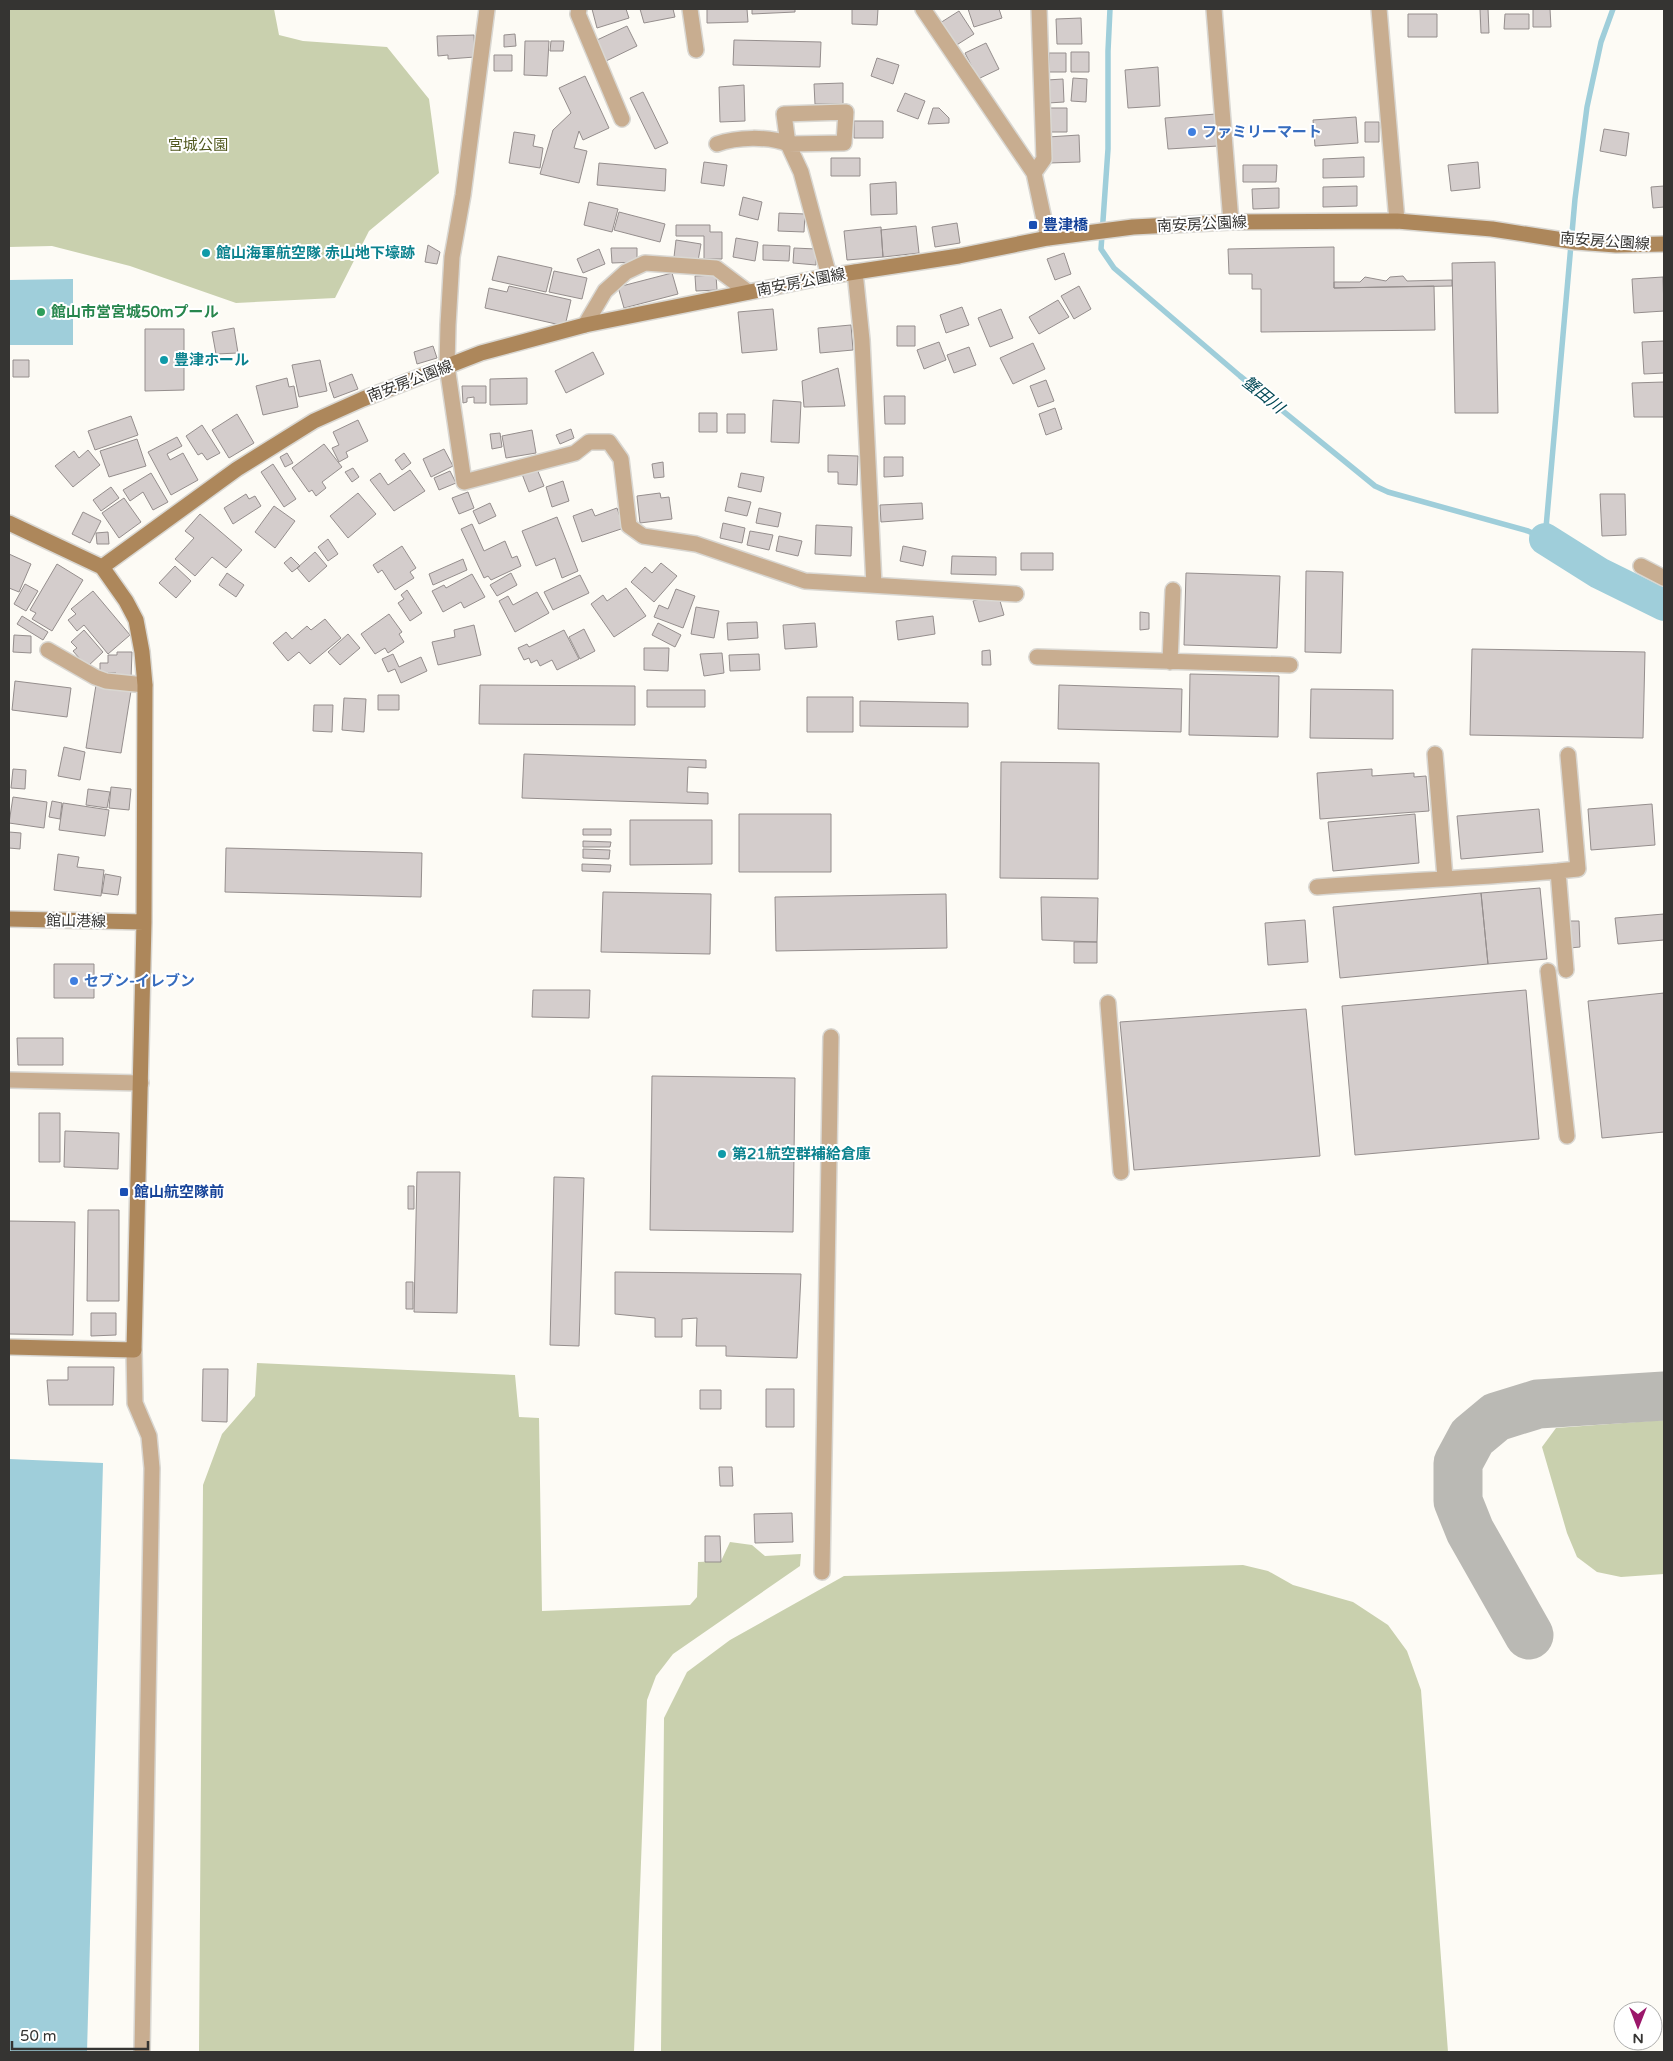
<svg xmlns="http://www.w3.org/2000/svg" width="1673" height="2061" viewBox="0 0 1673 2061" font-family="'Varela Round','Noto Sans JP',sans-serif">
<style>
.green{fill:#c9d0ae}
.water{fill:#9fceda}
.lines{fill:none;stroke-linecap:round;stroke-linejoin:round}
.stream{stroke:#9fceda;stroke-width:5.5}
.river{stroke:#9fceda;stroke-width:32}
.taxiway{stroke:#bab9b4;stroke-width:49}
.building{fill:#d4cdcc;stroke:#958e8d}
.street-casing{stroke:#d9d7d2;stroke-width:18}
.secondary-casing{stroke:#d9d7d2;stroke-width:18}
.street{stroke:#c8ad90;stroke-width:15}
.secondary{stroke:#ad875b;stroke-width:15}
.shop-dot{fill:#3f7fe0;stroke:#fff;stroke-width:2}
.transit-dot{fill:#1a4fb4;stroke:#fff;stroke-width:2}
.culture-dot{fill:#0f9aa8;stroke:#fff;stroke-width:2}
.leisure-dot{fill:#2e9e5b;stroke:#fff;stroke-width:2}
.labels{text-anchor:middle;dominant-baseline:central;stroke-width:4;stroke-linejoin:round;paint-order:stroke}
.shop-label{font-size:15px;font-weight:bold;fill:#366cbe;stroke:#fff;text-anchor:start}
.park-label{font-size:15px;fill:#51591f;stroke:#fff}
.street-label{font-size:15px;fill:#353432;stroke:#fff}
.transit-label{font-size:15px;font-weight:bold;fill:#164399;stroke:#fff;text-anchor:start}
.culture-label{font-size:15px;font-weight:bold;fill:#0d838f;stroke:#fff;text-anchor:start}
.leisure-label{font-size:15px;font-weight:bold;fill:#27864d;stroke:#fff;text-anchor:start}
.water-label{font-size:16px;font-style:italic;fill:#004754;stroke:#fff}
</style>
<rect width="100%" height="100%" fill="#fdfbf5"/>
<path class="green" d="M9,9h265l5,26 24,6 84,6 42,52 10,74 -70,58 -34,67 -99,5 -106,-37 -78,-20 -43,1z
M257,1363l258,12 4,42 20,1 3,193 148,-6 7,-8 1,-35 23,-1 9,-19 22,3 13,11 36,-2 -1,12 -127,88 -17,22 -9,24 -13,352h-435l4,-567 19,-51 33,-38z
M1664,1420v154l-43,3 -24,-5 -20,-15 -10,-24 -25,-86 14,-19z
M1243,1565l25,6 25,14 60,17 35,23 19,26 14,39 27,362h-787l3,-334 23,-46 43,-32 114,-64z"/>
<path class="water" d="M73,279v66h-64v-65z
M9,1459l94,4 -16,589h-78z"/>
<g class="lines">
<path class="stream" d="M1110,9l-2,42v98l-7,100 13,19 126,108 135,110 13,6 140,39 17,8 30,-340 12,-92 14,-65 12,-33"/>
<path class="river" d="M1545,539l54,34 65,32"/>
<path class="taxiway" d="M1529,1635l-59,-104 -12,-30v-38l14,-26 24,-20 42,-13 126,-8"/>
</g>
<path class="building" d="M592,9h34l3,9 -32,10z
M640,9h33l2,8 -31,6z
M707,9h40l1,13 -41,1z
M752,9h43v3l-43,2z
M852,9h26l-1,16 -25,-1z
M968,9h31l3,9 -28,9z
M1480,9h8l1,24h-8z
M1533,9h17l1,18h-18z
M959,11l15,23 -19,12 -15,-23z
M1408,14h29v23h-29z
M1505,14h24v15h-25z
M1081,18l1,26h-25l-1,-25z
M627,26l10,20 -31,15 -9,-21z
M515,34l1,12 -12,1v-12z
M474,35l1,22 -27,2v-4l-10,1 -1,-20z
M734,40l87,2 -1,25 -87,-2z
M525,41h24l-2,35 -23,-1z
M551,41h13l-1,10h-13z
M986,43l13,26 -21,10 -13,-26z
M1071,52h18v20h-18z
M1049,53h17v19h-17z
M494,55h18v16h-18z
M877,58l22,7 -6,19 -22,-8z
M1158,67l2,39 -32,2 -3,-38z
M585,76l24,52 -26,12 -4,-9 -5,17 13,3 -8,32 -39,-9 13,-44 18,-17 -12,-25z
M1073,78l14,1 -1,23 -15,-1z
M1063,79l1,23 -16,1 -1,-23z
M843,83v21h-28l-1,-20z
M744,85l1,36 -25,1 -1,-35z
M643,92l25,51 -13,6 -25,-51z
M905,93l20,8 -7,18 -21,-8z
M933,108h6l10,10v5l-21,1z
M1049,108h18v24h-18z
M1216,114l2,32 -50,3 -3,-31z
M1356,117l2,26 -43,3 -2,-26z
M854,121h29v17h-29z
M1365,122h14v20h-14z
M1604,129l25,4 -3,23 -26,-5z
M514,132l21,3 -2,11 10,2 -3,20 -31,-5z
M1079,135l1,27 -31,1 -1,-26z
M1364,157v20l-41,1v-19z
M831,158h29v18h-29z
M704,162l23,3 -3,21 -23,-3z
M1478,162l2,26 -29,3 -3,-26z
M599,163l67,6 -1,22 -68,-6z
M1243,165h34l-1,17h-33z
M896,182l1,32 -26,1 -1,-31z
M1357,186v20l-34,1v-20z
M1664,186v21l-11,1 -2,-21z
M1279,188v20l-26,1 -1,-20z
M743,197l19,5 -4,18 -19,-5z
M589,202l29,7 -6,23 -28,-7z
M619,212l46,12 -5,18 -46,-12z
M779,213l26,1 -1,18 -26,-1z
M957,223l3,20 -25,4 -3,-20z
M676,225h34v7h12v27h-18v-23h-28z
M916,226l3,27 -36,4 -2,-27z
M881,227l2,30 -36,3 -3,-29z
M736,238l22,4 -3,19 -22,-4z
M676,240l25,4 -3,17 -24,-4z
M428,245l12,7 -3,12 -12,-2z
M763,245l27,1 -1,15 -26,-1z
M1334,247v41l100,-2 1,44 -174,2v-43h-9v-15h-23l-1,-25z
M611,248h26v14l-25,1z
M794,248l22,1v16l-23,-2z
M599,249l6,15 -22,9 -6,-14z
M1064,253l7,21 -16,6 -8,-21z
M498,256l54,12 -6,24 -54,-12z
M1495,262l3,151h-43l-3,-150z
M554,271l33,7 -5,21 -33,-7z
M672,273l6,21 -54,14 -6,-21z
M716,275l1,15 -21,1 -1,-15z
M1403,276l4,5 45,-1v6l-118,2v-6h26l5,-5 21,4 4,-4z
M1663,277l1,34 -30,2 -2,-34z
M509,286l62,14 -6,26 -80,-18 4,-20 18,4z
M1079,286l12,23 -17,10 -13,-23z
M1058,300l11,17 -30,17 -10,-17z
M962,307l7,18 -23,8 -6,-18z
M773,309l4,41 -35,3 -4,-41z
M1001,309l12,29 -23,9 -12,-29z
M851,325l2,25 -33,3 -2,-25z
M897,326h18v20h-18z
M234,328l4,25 -22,1 -4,-22z
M145,329h39v61l-39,1z
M1664,341v32l-20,1 -2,-32z
M939,342l7,18 -22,9 -7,-19z
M1033,343l12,26 -32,15 -13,-26z
M433,346l4,12 -20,6 -3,-12z
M969,347l7,18 -22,8 -7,-18z
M593,352l11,22 -38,19 -11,-22z
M13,360h16v17h-16z
M320,360l7,31 -28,6 -7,-32z
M838,368l7,38 -41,1 -2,-26z
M352,374l6,15 -24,9 -5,-15z
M287,378l2,9 5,-1 4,21 -35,8 -7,-29z
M527,378v26l-37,1v-26z
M1046,380l8,21 -16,6 -8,-21z
M1664,382v35h-30l-2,-34z
M462,386h24v17h-12v-6l-7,1v4l-4,1z
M884,396h21v28h-20z
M773,400l28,2 -2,41 -28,-1z
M1055,408l7,21 -16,6 -7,-21z
M699,413h18v19h-18z
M237,414l17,29 -25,15 -17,-28z
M727,414h18v19h-18z
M131,416l7,19 -43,15 -7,-19z
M358,420l10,21 -22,11 2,5 -9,5 -7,-14 7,-3 -6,-13z
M202,425l18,28 -13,7 -5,-7 -4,2 -12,-19z
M571,429l3,9 -14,6 -4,-9z
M532,430l4,23 -30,5 -4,-22z
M500,433l2,14 -10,2 -2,-15z
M177,437l5,9 -15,8 3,6 13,-7 15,27 -27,15 -23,-43z
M137,439l9,27 -37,11 -9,-26z
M324,444l18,23 -20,15 4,6 -10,8 -4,-6 -3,2 -17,-24z
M444,449l9,17 -22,11 -8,-18z
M88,450l12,15 -27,22 -18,-21 19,-15 5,7z
M287,453l6,10 -8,4 -5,-10z
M404,453l7,10 -9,7 -7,-10z
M828,455l30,1 -1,29 -19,-1v-12h-10z
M884,457h19v19l-19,1z
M663,462l1,15 -10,1 -2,-14z
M273,464l23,35 -12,8 -23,-35z
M353,468l6,9 -7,5 -7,-10z
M537,469l7,17 -15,6 -7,-18z
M410,470l15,21 -31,20 -24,-31 10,-7 8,12z
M450,471l6,12 -17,7 -5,-12z
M151,473l17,29 -15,8 -10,-18 -13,9 -7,-11z
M741,473l23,4 -3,15 -23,-5z
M563,481l6,20 -17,6 -6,-20z
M111,487l8,11 -18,13 -8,-11z
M468,492l6,16 -15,6 -7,-16z
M358,493l18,21 -28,24 -18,-22z
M660,493l1,5 8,-1 3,22 -32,4 -3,-27z
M246,494l3,5 6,-3 6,10 -28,18 -9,-16z
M1600,494h25l1,41 -24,1z
M728,497l23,5 -4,14 -22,-5z
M124,498l17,24 -22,16 -17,-25z
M490,503l6,13 -17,8 -6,-13z
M922,503l1,16 -42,3 -1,-17z
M274,506l21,15 -20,27 -20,-16z
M617,508l7,20 -42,14 -9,-26 19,-7 3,7z
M759,508l22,5 -3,14 -22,-4z
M83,512l18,9 -11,22 -18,-9z
M200,514l42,36 -16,18 -14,-11 -17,19 -20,-17 19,-21 -9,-7z
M557,517l21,54 -16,7 -7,-20 -19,8 -14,-35z
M723,523l22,5 -3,15 -22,-5z
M472,524l12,27 21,-10 7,17 5,-2 4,10 -30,14 -3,-4 -4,2 -23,-49z
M816,525l36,2 -1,29 -36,-2z
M750,531l23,4 -4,15 -22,-5z
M108,532l1,12h-12l-1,-11z
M779,536l23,5 -4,15 -22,-5z
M328,539l10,15 -10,7 -10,-14z
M402,546l14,22 -6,4 4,6 -19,12 -13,-20 -4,3 -5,-8z
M903,546l23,5 -3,15 -23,-5z
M315,552l12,14 -18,16 -12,-14z
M1021,553h32v17h-32z
M9,554l22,10 -12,28 -10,-4z
M952,556l44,1v18l-45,-1z
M291,557l9,9 -8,6 -8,-9z
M463,559l4,11 -34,15 -4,-11z
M661,563l16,13 -23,26 -23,-20 14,-15 7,6z
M57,564l26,16 -31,51 -20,-12 4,-6 -6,-3z
M175,566l16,15 -15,17 -17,-15z
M1306,571l37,1 -2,81 -36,-1z
M227,573l17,12 -8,12 -17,-12z
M511,573l6,12 -20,11 -7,-11z
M1186,573l94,3 -3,72 -93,-3z
M472,574l13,23 -21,11 -3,-6 -18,10 -11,-21 12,-6 2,3z
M580,575l9,18 -36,17 -9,-18z
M25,584l13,7 -12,20 -12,-7z
M626,588l20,28 -32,21 -23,-33 12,-9 4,6z
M676,589l19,7 -12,32 -29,-11 5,-12 9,4z
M407,590l15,23 -12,8 -12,-18 6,-4 -3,-4z
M93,591l37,44 -22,19 -24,-29 -7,6 -9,-11 8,-6 -5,-5z
M537,592l12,21 -34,19 -16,-31 9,-5 5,9z
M998,594l6,21 -25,7 -6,-21z
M696,607l23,4 -5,27 -23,-4z
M1140,612l9,1v16l-9,1z
M389,614l13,18 -3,2 5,8 -16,11 -3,-5 -10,6 -14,-20z
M22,616l26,16 -5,8 -26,-16z
M933,616l2,18 -37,6 -2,-19z
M325,619l16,19 -31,26 -11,-12 -11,9 -15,-18 13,-11 6,7 15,-13 4,4z
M757,622l1,16 -30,2 -1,-17z
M658,623l23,12 -6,12 -23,-12z
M815,623l2,24 -32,2 -2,-24z
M474,625l7,30 -43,10 -6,-23 23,-5 -1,-7z
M584,629l11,22 -15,8 -11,-22z
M84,630l19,22 -16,15 -14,-16 4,-3 -6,-6z
M564,630l15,29 -22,11 -5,-10 -12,6 -3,-6 -6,3 -2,-5 -5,2 -6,-12 9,-4 2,3z
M348,634l12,14 -20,17 -12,-13z
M14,635l17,1v17l-18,-1z
M644,648h25l-1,23 -24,-1z
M1472,649l173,3 -2,86 -173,-3z
M990,650l1,15h-9v-14z
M117,652h15l-1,27h-15v-6l-16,-1v-9h8v-8h9z
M722,653l2,20 -20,3 -4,-22z
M393,654l6,13 22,-10 6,14 -26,12 -6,-14 -7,3 -6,-13z
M759,654l1,16 -30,1 -1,-16z
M1190,674l89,2 -1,61 -89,-2z
M15,681l56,7 -4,29 -55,-7z
M96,685l35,6 -10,62 -35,-5z
M480,685l155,1v39l-156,-1z
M1059,685l123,4 -1,43 -123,-3z
M1311,689l82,1v49l-83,-1z
M647,690h58v17h-58z
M378,695h21v15h-21z
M807,697h46v35h-46z
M344,698l22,1 -2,33 -22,-2z
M860,701l108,2v24l-108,-1z
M314,705h19l-1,27 -19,-1z
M64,747l21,5 -5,28 -22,-4z
M524,754l182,6v8l-18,-1 -1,25 21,1v11l-186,-6z
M1001,762l98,1 -1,116 -98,-1z
M13,769l13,1 -1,19 -14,-1z
M1372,769v7l42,-3v4l12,-1 3,35 -109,8 -3,-46z
M111,787l20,2 -2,21 -20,-2z
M88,789l22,3 -3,16 -21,-3z
M13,797l34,5 -3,26 -35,-5z
M52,801l10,2 -2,16 -11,-2z
M63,803l46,7 -4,26 -46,-6z
M1652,804l3,41 -64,5 -3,-41z
M1539,809l4,43 -82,7 -4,-43z
M739,814h92v58h-92z
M1415,814l4,49 -86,8 -5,-49z
M630,820h82v44l-82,1z
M583,829h28v6h-28z
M9,832l12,1 -1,16 -11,-1z
M583,841l28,1 -1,5h-27z
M226,848l196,5 -1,44 -196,-5z
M583,849l27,1 -1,9 -26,-1z
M58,854l21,3 -2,10 27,3 -3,26 -47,-6z
M582,864l29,1 -1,7 -28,-1z
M105,874l16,3 -3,18 -16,-2z
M1540,888l7,71 -59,5 -7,-71z
M603,892l108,2 -1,60 -109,-2z
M1481,893l7,71 -148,14 -7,-71z
M946,894l1,54 -171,3 -1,-54z
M1041,897l57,1 -1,44 -55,-2z
M1664,914v26l-46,4 -3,-26z
M1305,920l3,42 -40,3 -3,-42z
M1569,921h10l1,26 -10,1z
M1074,942h23v21h-23z
M54,964h40v34h-40z
M533,990h57l-1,28 -57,-1z
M1526,990l13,149 -184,16 -13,-149z
M1664,993v139l-62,6 -14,-137z
M1306,1009l14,147 -186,14 -14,-148z
M17,1038h46v27h-45z
M652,1076l143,2 -2,154 -143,-2z
M39,1113h21v49h-21z
M65,1131l54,2 -1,36 -54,-2z
M417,1172h43l-3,141 -43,-1z
M554,1177l30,1 -5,168 -29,-1z
M408,1186h6v23h-6z
M88,1210h31v91h-32z
M9,1221l66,1 -2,113 -64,-1z
M615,1272l186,2 -4,84 -71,-2v-10h-30l1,-28 -15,1v18h-27v-19l-40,-4z
M406,1282h7v27h-7z
M91,1313h25v22l-25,1z
M68,1367h46l-1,38h-64l-2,-25h21z
M203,1369h25l-1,53 -25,-1z
M766,1389h28v38h-28z
M700,1390h21v19h-21z
M719,1467h13l1,19h-13z
M792,1513l1,29 -38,1 -1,-29z
M705,1536h15l1,26h-16z"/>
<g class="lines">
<defs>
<path id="street" d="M487,9l-24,186 -11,62 -4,68 -1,41 17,116 111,-29 14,-11h20l12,17 8,67 14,10 53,8 109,37 211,13
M579,9l-1,5 44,105
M690,9l6,41
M923,9l111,164 14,65
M1214,9l17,213
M1379,9l18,212
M717,144c19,-7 52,-8 71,0l56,-1 2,-31 -62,2 4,30 13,28 28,104
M1034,173l10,-14 -5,-150
M855,272l7,68 12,245
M585,325l20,-34 21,-19 19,-9 71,5 32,24
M1641,566l23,12
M48,650l47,27 11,4 39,4
M1037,657l253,8
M1170,662l3,-72
M1435,754l10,124
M1558,871l20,-2 -10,-114
M1317,887c80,-6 160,-9 241,-16l8,99
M1548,971l19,165
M1108,1003l13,169
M9,1080l132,3
M134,1350l1,53 14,33 3,32 -10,584
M822,1572l9,-535"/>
<path id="secondary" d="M9,523l93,44 24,34 10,19 6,32 3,33 -1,237 -10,428 -125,-3
M102,567l135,-98 77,-48 49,-22 118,-46 104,-28 244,-49 130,-20 89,-18 85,-11 98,-5 166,-1 95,8 84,13 40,3 48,-1
M9,919l135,3"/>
</defs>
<use href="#street" class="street-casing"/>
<use href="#secondary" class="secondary-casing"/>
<use href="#street" class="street"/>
<use href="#secondary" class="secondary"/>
</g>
<g class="shop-dot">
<circle cx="1192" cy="132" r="5"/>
<circle cx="74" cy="981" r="5"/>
</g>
<g class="transit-dot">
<rect x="1028" y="220" width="10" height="10" rx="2.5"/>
<rect x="119" y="1187" width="10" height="10" rx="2.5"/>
</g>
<g class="culture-dot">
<circle cx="206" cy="253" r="5"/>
<circle cx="164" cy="360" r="5"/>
<circle cx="722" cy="1154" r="5"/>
</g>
<circle class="leisure-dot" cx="41" cy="312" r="5"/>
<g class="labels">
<g class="shop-label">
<text x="1202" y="132">ファミリーマート</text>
<text x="84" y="981">セブン-イレブン</text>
</g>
<g class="park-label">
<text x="198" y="145">宮城公園</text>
</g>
<g class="street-label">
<text transform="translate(1202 224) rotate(-3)">南安房公園線</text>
<text transform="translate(1605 241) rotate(4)">南安房公園線</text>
<text transform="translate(801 282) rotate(-11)">南安房公園線</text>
<text transform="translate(410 381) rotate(-21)">南安房公園線</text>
<text transform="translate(76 921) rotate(1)">館山港線</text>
</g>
<g class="transit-label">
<text x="1043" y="225">豊津橋</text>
<text x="134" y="1192">館山航空隊前</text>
</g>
<g class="culture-label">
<text x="216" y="253">館山海軍航空隊 赤山地下壕跡</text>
<text x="174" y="360">豊津ホール</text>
<text x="732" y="1154">第21航空群補給倉庫</text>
</g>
<g class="leisure-label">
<text x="51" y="312">館山市営宮城50mプール</text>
</g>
<g class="water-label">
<text transform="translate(1263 395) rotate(39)">蟹田川</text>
</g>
</g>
<rect width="1673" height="2061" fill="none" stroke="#353432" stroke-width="20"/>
<g transform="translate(1638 2026) rotate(180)"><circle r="24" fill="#ffffff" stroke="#aeaead"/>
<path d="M0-4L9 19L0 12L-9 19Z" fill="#9b176a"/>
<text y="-8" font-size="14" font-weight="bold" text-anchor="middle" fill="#353432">N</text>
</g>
<path d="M12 2041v8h136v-8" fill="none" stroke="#353432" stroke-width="2.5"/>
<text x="20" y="2041" font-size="15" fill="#353432" stroke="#ffffff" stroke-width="4" paint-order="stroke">50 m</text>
</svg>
